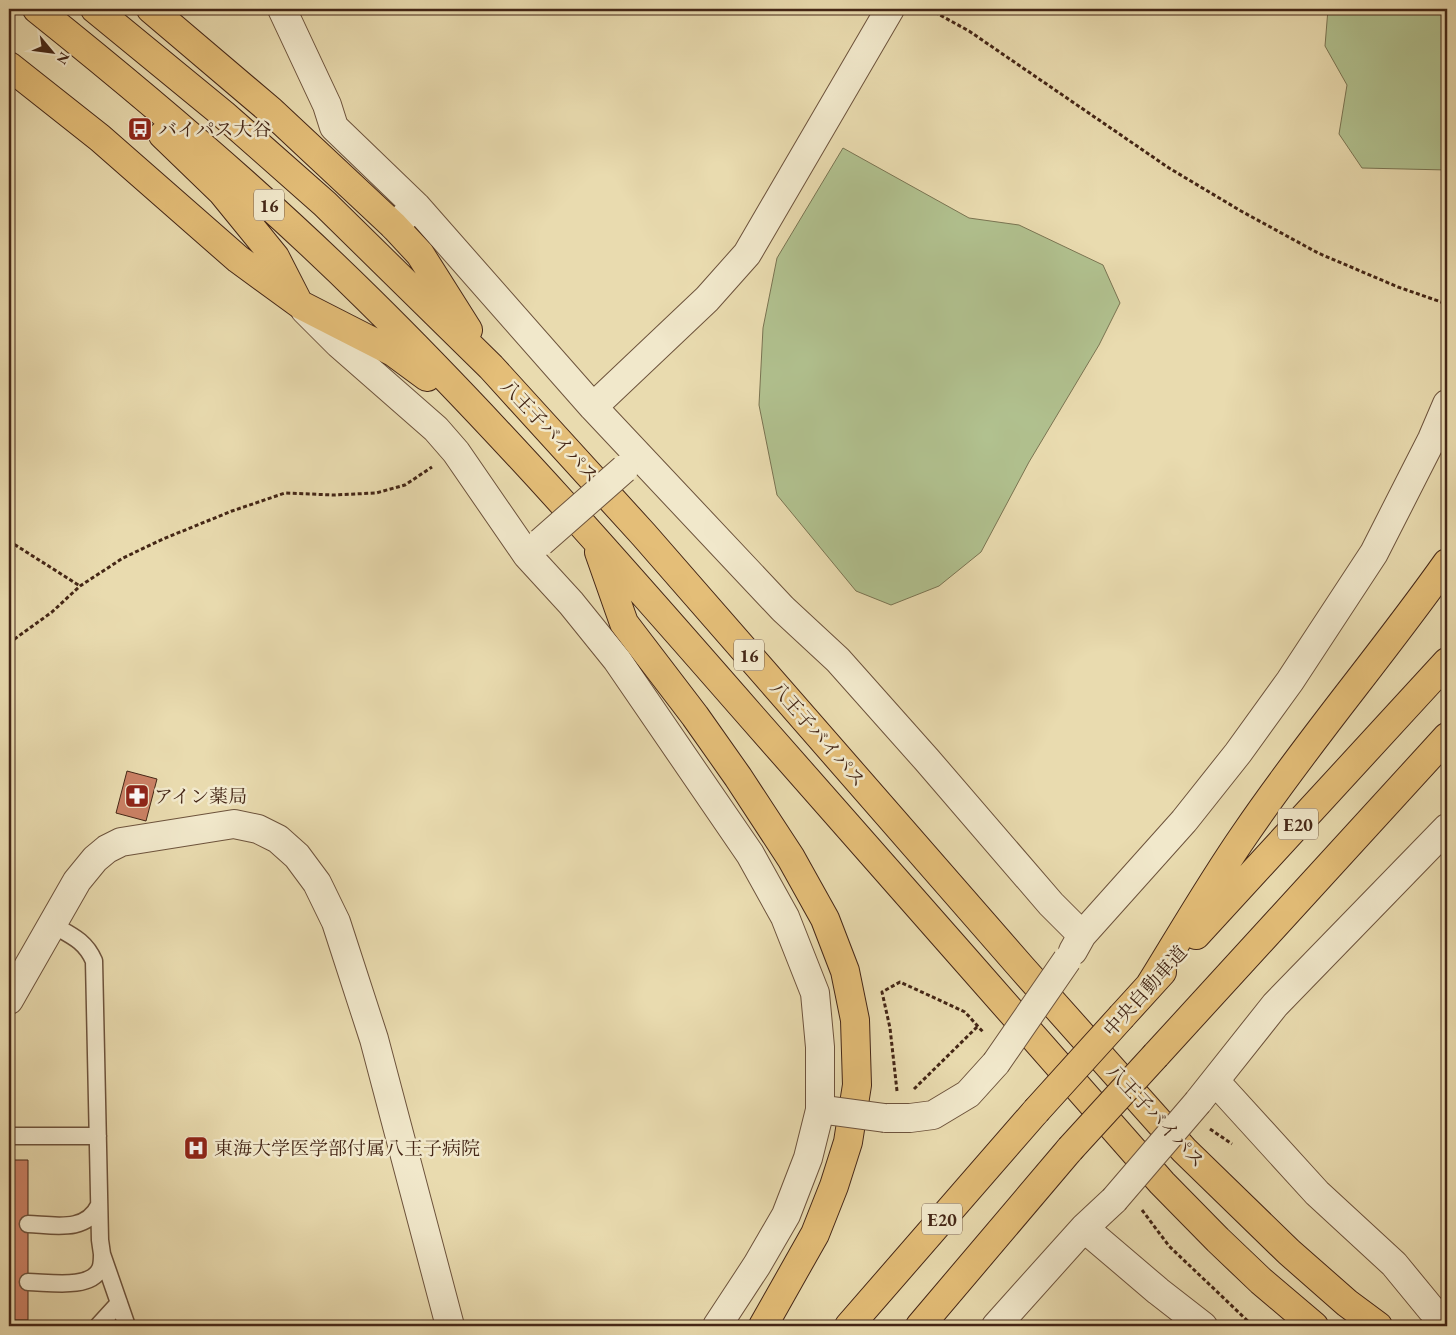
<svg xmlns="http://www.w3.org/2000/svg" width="1456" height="1335" viewBox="0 0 1456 1335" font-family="'EB Garamond','Noto Serif JP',serif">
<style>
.green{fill:#b1c18f;stroke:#7a7452}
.building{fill:#cb8165;stroke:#442616}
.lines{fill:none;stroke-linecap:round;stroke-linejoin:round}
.lane-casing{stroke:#6d533c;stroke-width:19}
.street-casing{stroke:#6d533c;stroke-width:30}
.highway-casing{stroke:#442616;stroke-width:30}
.path{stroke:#442616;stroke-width:3;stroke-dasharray:4 2.5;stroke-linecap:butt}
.lane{stroke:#f1e8cb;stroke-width:16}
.street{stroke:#f1e8cb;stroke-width:28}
.highway{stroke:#e4be78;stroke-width:28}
.street-bridge-casing{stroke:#6d533c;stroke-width:30;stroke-linecap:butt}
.highway-bridge-casing{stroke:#442616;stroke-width:30;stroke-linecap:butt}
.street-bridge{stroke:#f1e8cb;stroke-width:28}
.highway-bridge{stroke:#e4be78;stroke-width:28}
.labels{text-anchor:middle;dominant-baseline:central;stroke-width:5;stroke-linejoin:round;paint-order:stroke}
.shield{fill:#f1e8cb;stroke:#78604c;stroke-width:1}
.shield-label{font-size:18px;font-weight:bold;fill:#442616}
.poi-label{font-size:19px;fill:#442616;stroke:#f1e8cb;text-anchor:start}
.street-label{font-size:19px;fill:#442616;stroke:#f1e8cb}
</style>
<rect width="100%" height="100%" fill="#e9dbaf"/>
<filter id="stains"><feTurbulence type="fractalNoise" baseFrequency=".004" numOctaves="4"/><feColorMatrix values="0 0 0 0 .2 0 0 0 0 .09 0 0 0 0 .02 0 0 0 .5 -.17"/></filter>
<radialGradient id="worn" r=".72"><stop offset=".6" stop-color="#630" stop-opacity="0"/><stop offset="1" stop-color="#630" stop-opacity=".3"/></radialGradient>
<path class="green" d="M1328,9h119v161l-85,-2 -23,-34 8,-49 -22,-39z
M843,148l126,70 50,7 84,40 17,38 -21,42 -70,117 -48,90 -42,34 -48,19 -35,-14 -79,-96 -18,-90 4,-77 14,-70z"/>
<path class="building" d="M127,771l30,8 -11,42 -30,-8z
M9,1160h19v160h-19z"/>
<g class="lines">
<defs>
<path id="lane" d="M51,924c19,11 34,16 43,37l6,279 2,14 25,72
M9,1136h89
M28,1224c26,1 58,9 71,-19
M28,1282c20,0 62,8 72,-13 2,-4 2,-10 2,-15
M98,1326l21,-23"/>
<path id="street" d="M282,9l45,96 7,22 82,79
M394,226l22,-20 177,201 190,202 55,51 89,100 124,144 31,31
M305,310l34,34 97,85 20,23 71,103 44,48 46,57 133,194 35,63 30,76 5,54v63l-12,48 -22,57 -29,50 -40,61
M593,407l114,-108 40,-45 143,-245
M1073,951l9,-16 102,-114 54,-68 52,-72 84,-128 58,-114 15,-35
M9,1000l68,-119 18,-22 12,-10 14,-7 113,-18 24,5 20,10 19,17 20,27 19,39 38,117 76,287
M1215,1081l102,112 77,71 37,45 16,15
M1198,1102l77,-97 172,-177
M885,1118h25l23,-3 35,-21 28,-31
M1084,1228l74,63 45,35
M996,1326l88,-98 30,-28"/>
<path id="highway" d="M37,9c115,92 227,187 332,291 134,132 258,274 382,416 137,156 274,311 411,467l56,57 43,41 53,45
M95,9l128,105 102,90 166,163 153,168 377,432 163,183 105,102 58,51 31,23
M151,9l120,102 123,115 26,28 48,76
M9,66l91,72 138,121 63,46 92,47 34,25
M163,135l59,57 53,65 22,43
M599,552l25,71 71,93 43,61 53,81 34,61 20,52 10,49 2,65 -9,57 -14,44 -19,48 -52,92
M1196,935l251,-273
M1150,985c31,-50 61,-102 95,-151 63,-93 137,-179 202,-271
M1122,1016l40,-44
M1156,1055l291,-318
M849,1326l187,-215
M920,1326l150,-177"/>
</defs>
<use href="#lane" class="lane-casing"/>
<use href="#street" class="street-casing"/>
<use href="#highway" class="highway-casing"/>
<path class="path" d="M929,9l40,22 200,137 72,43 77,42 80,34 49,17
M9,541l71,45
M9,643l43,-31 28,-26 43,-28 40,-19 69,-28 53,-18 49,2 42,-2 29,-8 27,-18
M914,1089l64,-63
M897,1091l-7,-63 -8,-36 18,-10 65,30 18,20
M1210,1129l22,15
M1142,1210l27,36 84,80"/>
<use href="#lane" class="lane"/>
<use href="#street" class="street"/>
<use href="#highway" class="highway"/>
<defs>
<path id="street-bridge" d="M541,542l83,-73
M996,1063l71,-103
M833,1111l52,7
M1114,1200l84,-98"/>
<path id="highway-bridge" d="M1036,1111l86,-95
M1070,1149l86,-94"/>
</defs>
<use href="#street-bridge" class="street-bridge-casing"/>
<use href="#highway-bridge" class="highway-bridge-casing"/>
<use href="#street-bridge" class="street-bridge"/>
<use href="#highway-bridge" class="highway-bridge"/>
</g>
<defs>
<symbol id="bus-square" viewBox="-11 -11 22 22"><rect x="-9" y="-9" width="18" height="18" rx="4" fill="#8f2418" stroke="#f1e8cb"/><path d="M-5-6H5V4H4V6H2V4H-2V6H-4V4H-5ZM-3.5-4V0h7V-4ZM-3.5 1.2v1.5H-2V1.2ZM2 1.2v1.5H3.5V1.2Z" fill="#fff"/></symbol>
<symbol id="pharmacy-square" viewBox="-11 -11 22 22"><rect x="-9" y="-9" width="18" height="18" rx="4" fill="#8f2418" stroke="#f1e8cb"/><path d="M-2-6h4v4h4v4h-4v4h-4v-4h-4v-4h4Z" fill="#fff"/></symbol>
<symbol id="hospital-square" viewBox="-11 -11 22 22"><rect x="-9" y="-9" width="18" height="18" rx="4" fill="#8f2418" stroke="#f1e8cb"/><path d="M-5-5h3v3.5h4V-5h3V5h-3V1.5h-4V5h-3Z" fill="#fff"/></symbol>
</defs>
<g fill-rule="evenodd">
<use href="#bus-square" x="126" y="115" width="28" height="28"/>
<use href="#pharmacy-square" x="123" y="782" width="28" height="28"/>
<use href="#hospital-square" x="182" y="1134" width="28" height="28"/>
</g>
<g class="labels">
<g class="shield">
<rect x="254" y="189.5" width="30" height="31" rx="4"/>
<rect x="734" y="639.5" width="30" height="31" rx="4"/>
<rect x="1278" y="808.5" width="40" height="31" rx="4"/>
<rect x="922" y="1203.5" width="40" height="31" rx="4"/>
</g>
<g class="shield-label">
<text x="269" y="205">16</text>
<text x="749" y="655">16</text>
<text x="1298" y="824">E20</text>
<text x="942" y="1219">E20</text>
</g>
<g class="poi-label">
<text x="158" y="129">バイパス大谷</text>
<text x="154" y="796">アイン薬局</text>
<text x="214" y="1148">東海大学医学部付属八王子病院</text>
</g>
<g class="street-label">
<text transform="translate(550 431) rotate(47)">八王子バイパス</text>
<text transform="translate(818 734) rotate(49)">八王子バイパス</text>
<text transform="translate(1145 991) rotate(-48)">中央自動車道</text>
<text transform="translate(1156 1116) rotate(47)">八王子バイパス</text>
</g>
</g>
<rect width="1456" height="1335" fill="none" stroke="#e9dbaf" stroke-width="30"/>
<rect x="10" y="10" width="1436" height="1315" fill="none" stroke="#442616" stroke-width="2.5"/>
<rect x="15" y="15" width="1426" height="1305" fill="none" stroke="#442616"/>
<g transform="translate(52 52) rotate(119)" stroke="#f1e8cb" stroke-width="4" paint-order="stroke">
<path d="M0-4L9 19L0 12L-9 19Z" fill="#442616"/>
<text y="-8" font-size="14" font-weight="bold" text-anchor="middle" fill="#442616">N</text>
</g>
<rect width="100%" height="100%" filter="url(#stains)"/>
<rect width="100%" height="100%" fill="url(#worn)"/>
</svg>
